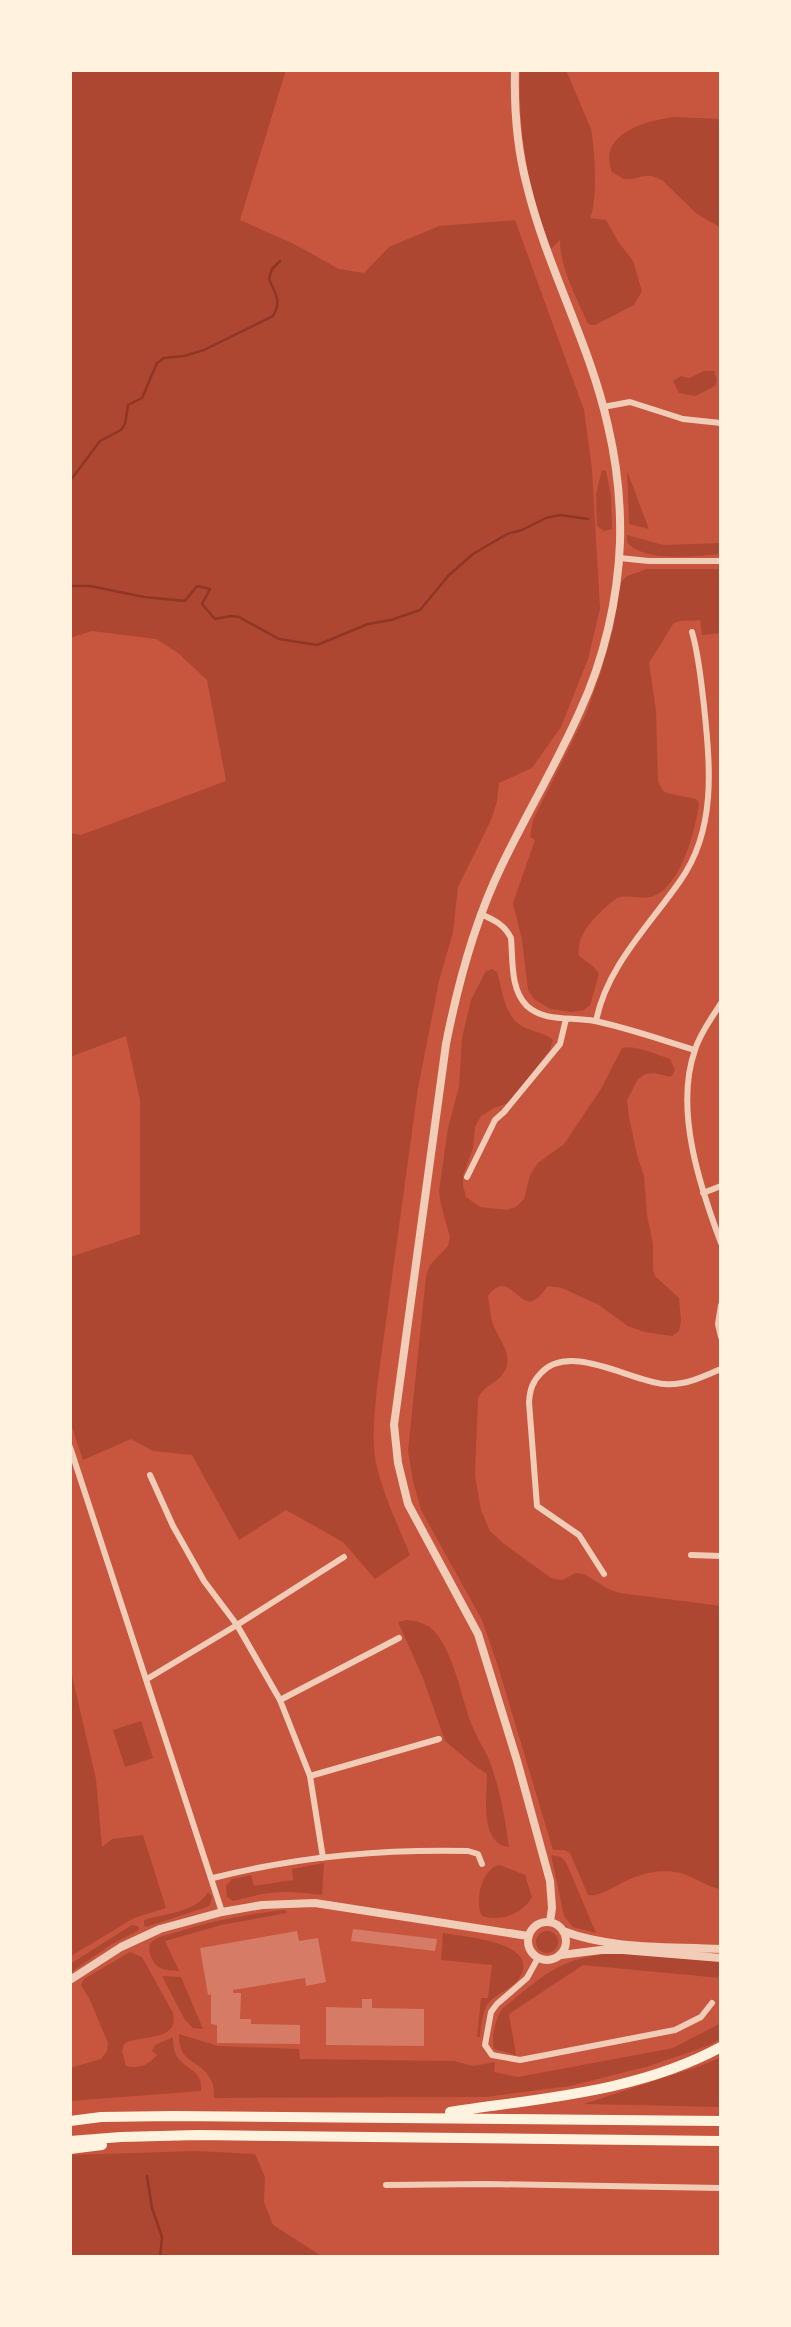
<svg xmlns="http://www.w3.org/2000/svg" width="791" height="2327" viewBox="0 0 791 2327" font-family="'Noto Sans',sans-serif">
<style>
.green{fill:#ae4732}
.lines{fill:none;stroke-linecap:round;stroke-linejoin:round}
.stream{stroke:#8f3625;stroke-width:2.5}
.building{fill:#d67c66}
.minor{stroke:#f1ccb7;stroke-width:6}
.tertiary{stroke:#f1ccb7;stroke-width:8}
.motorway{stroke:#fff3e0;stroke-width:10}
</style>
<rect width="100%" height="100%" fill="#c8553d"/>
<path class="green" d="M70,70h216l-46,150 54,24 45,25 25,4 25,-26 50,-21 76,-6 69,190 8,59 8,140 -12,50 -27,68 -29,41 -33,15 -2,18 -6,19 -33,67 -5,45 -14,49 -21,107 -41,299c-2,25 -6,51 -1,76 7,32 22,62 34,92l-35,24 -32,-37 -57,-32 -47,30 -47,-85 -39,-4 -22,-12 -48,21 -13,-39v-164l70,-23v-134l-14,-64 -56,21v-224l11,2 145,-54 -19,-101 -29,-27 -22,-14 -64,-8 -22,7z
M520,70h46l25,59c4,21 7,70 -1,89l16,2 13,23 14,18 9,30 -8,14 -39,20h-5l-3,-3c-11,-26 -27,-54 -27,-82l-9,9c-23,-57 -33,-118 -31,-179z
M674,117l47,2v109l-24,-14 -34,-33c-19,-11 -20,-1 -39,-2l-12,-7c-15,-38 33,-51 62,-55z
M704,371h10l3,9 -2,6 -20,10 -16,-3 -6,-12 8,-5 8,2z
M602,470l4,1 5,25 1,33 -8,2 -7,-5 -1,-32z
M627,471l22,58 -20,-5z
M627,535l36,10 58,-2v11c-24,2 -78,9 -94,-12z
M647,569h74v64l-19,2 -2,-15c-9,2 -19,-2 -27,4l-24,39 7,48 2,70 5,10 4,2 29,6 3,4c-3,26 -19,88 -49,94 -11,2 -22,-3 -33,1 -17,13 -42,35 -38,58l15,11 5,7 -9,31 -6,5 -12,2 -22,-3 -16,-10 -6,-9 -6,-50 -9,-37 22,-63 -5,-3 3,-17 53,-106 16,-45 11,-40 8,-47 6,-6z
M492,969l5,3c7,22 6,47 31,57 9,4 18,4 25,11l-3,10 -41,53 -15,5 -13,8 -6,11 -2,21 -10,28v9l3,12 14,10 27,3 9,-3 8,-8 6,-24 8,-12 26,-19 37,-55 21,-41c16,-3 33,6 48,11l5,11 -4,7 -17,-4 -8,1 -8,5 -11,21 2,17 8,38 7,21 3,39 6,29v26l2,6 24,22 2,22 -2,11 -7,5 -28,-4 -16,-6 -29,-21 -37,-17 -14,-2 -10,12 -8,4c-17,-4 -24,-30 -42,-6 2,10 2,23 7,33 7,15 20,30 7,46 -8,10 -15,8 -24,23l-3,78 6,34 9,21 13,12 48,35 11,2 14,-7 8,1 24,15 12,4 101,13v283c-15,-2 -26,-12 -40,-16 -14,-3 -30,-2 -43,3 -15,4 -37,22 -50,19l-18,-42 -6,-3h-11l-55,-184 -16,-46 -61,-110 -8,-29 -5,-30 18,-175 4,-11 18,-19 2,-9 -9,-32 -2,-14 9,-63 11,-41 3,-49 9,-38 15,-29z
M407,1620c13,1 24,5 32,17 18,28 22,61 34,91 5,12 12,22 17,34 10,28 15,56 19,85 -30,-3 -22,-52 -22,-73l-12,-8 -30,-25 -22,-63 -25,-56z
M70,1667l26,112 6,68 10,-8 31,-4 23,73 -32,10 -63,38z
M141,1721l12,37 -28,9 -12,-37z
M551,1855l10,2 5,5 30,71 -23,-6 -9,-11z
M324,1863l-2,32c-38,-5 -52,-4 -89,6l-6,-4 -1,-11 6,-7 19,-4 3,11 39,-6 -1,-11z
M500,1865l25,10 7,22c-9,17 -32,25 -50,19 -8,-14 0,-49 18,-51z
M208,1892l4,5 -2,8 -3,2 -61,20 -2,-2v-5c21,-7 52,-7 64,-28z
M285,1910l2,3 -66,12 -56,16 14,30c-12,-1 -21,0 -27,-12 -3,-6 -5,-15 2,-19 5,-4 14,-5 20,-7 37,-12 74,-19 111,-23z
M132,1925l6,1 1,4 -27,14 -42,29v-9z
M536 1942a11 11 0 1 1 22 0a11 11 0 1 1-22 0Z
M443,1933c20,4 97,8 77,44 -8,13 -25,16 -33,28 -5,9 -6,22 -7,32h-3l4,-39h7l4,-33 -51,-5z
M130,1952l12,5 31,56c7,30 -35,21 -49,31l-2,7 4,15c14,3 22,-1 31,-11l-5,-4 3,-6 18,-8c-2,36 31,25 28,54l-131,10v-33l31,-9 6,-8 1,-8 -18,-43 -9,-15 3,-6z
M617,1953l104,9v16l-138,-13 -74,49 7,41 -22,-6c-3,-12 1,-28 8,-40 42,-34 57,-52 115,-56z
M162,1976l19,1 22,52 -10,-1 -8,-8z
M721,2023v15l-11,7 -61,21 -79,20 -84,11 -272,1c0,-6 0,-13 -3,-18 -11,-22 -33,-15 -32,-46l39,12 81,3 1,10 154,2 19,5 22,-4 -1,10 24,5 155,-29z
M721,2057v50l-137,-3 119,-39z
M196,2151l59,3 10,23 -1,25 9,23 50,32h-253v-102z"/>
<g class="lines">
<path class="stream" d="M70,481l30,-40 21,-11 4,-6 3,-19 14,-7 15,-35 7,-5 20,-2 20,-6 69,-34c9,-15 2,-23 -4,-37l3,-10 8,-8
M70,586h20l54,11 41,4 12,-15 13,3 -8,15 13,15 16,-3 8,1 40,22 38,6 51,-21 23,-4 29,-10 29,-35 24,-21 34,-20 15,-4 24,-12 14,-3 28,4
M147,2176l5,32 10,29 -2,20"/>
</g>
<path class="building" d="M353,1929l84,10 -2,12 -84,-10z
M297,1931l2,10 19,-3 8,44 -20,4 -1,-8 -72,12v3h8l-1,26h11v5l49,1v19l-83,-1v-18l-6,-1v-30l-3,1 -8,-47z
M362,1999h10v9l52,1v37l-98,-1v-38l36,1z"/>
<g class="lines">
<path class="minor" d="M603,407l27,-5 53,17 38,4
M619,558l30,3h72
M481,914c13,6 23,10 30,24 2,21 -1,52 16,68 19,17 45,10 68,15 33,7 67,19 100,29
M721,1003c-9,15 -21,30 -26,47 -21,59 5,137 26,193
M596,1021c11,-55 53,-95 84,-140 37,-52 30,-116 24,-175 -3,-25 -5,-50 -12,-74
M467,1177l28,-57 9,-8 56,-68 6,-25
M703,1193l18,-7
M721,1305l-3,19 3,13
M70,1447l152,465
M150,1475l23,51 31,55 33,44 43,75 30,76 13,82
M691,1555l30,1
M604,1574l-25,-39 -42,-29 -8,-104c1,-12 3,-20 12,-29 29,-31 89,8 123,11 20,2 39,-7 57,-15
M147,1679l90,-54 107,-68
M280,1700l119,-62
M310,1776l129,-37
M213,1878c82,-21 170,-29 255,-27l10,3 4,10
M538,1958l-11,20 -30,26 -6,8 -6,33 7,10 28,5 155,-30 26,-13 11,-14
M386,2185l101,-1 234,4"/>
<path class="tertiary" d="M515,70c-1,39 2,78 12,116 20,82 63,158 81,240 9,38 13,78 12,116 -2,57 -16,117 -40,169 -24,54 -54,104 -79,156 -27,56 -43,116 -55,177l-52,381 4,38 10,41 70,130 40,130 32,117 2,27 -2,14
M528 1941a19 19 0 1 1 38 0a19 19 0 1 1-38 0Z
M563,1931c50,19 106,15 158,18
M561,1955l40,-5h22l98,8
M70,1980l51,-33 39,-18 62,-17 40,-7 53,-2 213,33"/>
<path class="motorway" d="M450,2112c91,-14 188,-20 271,-65
M70,2121l31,-4 72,-1 548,5
M70,2141l51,-4 77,-2 523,6
M70,2149l32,-4"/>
</g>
<rect width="791" height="2327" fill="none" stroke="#fff3e0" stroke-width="144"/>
</svg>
